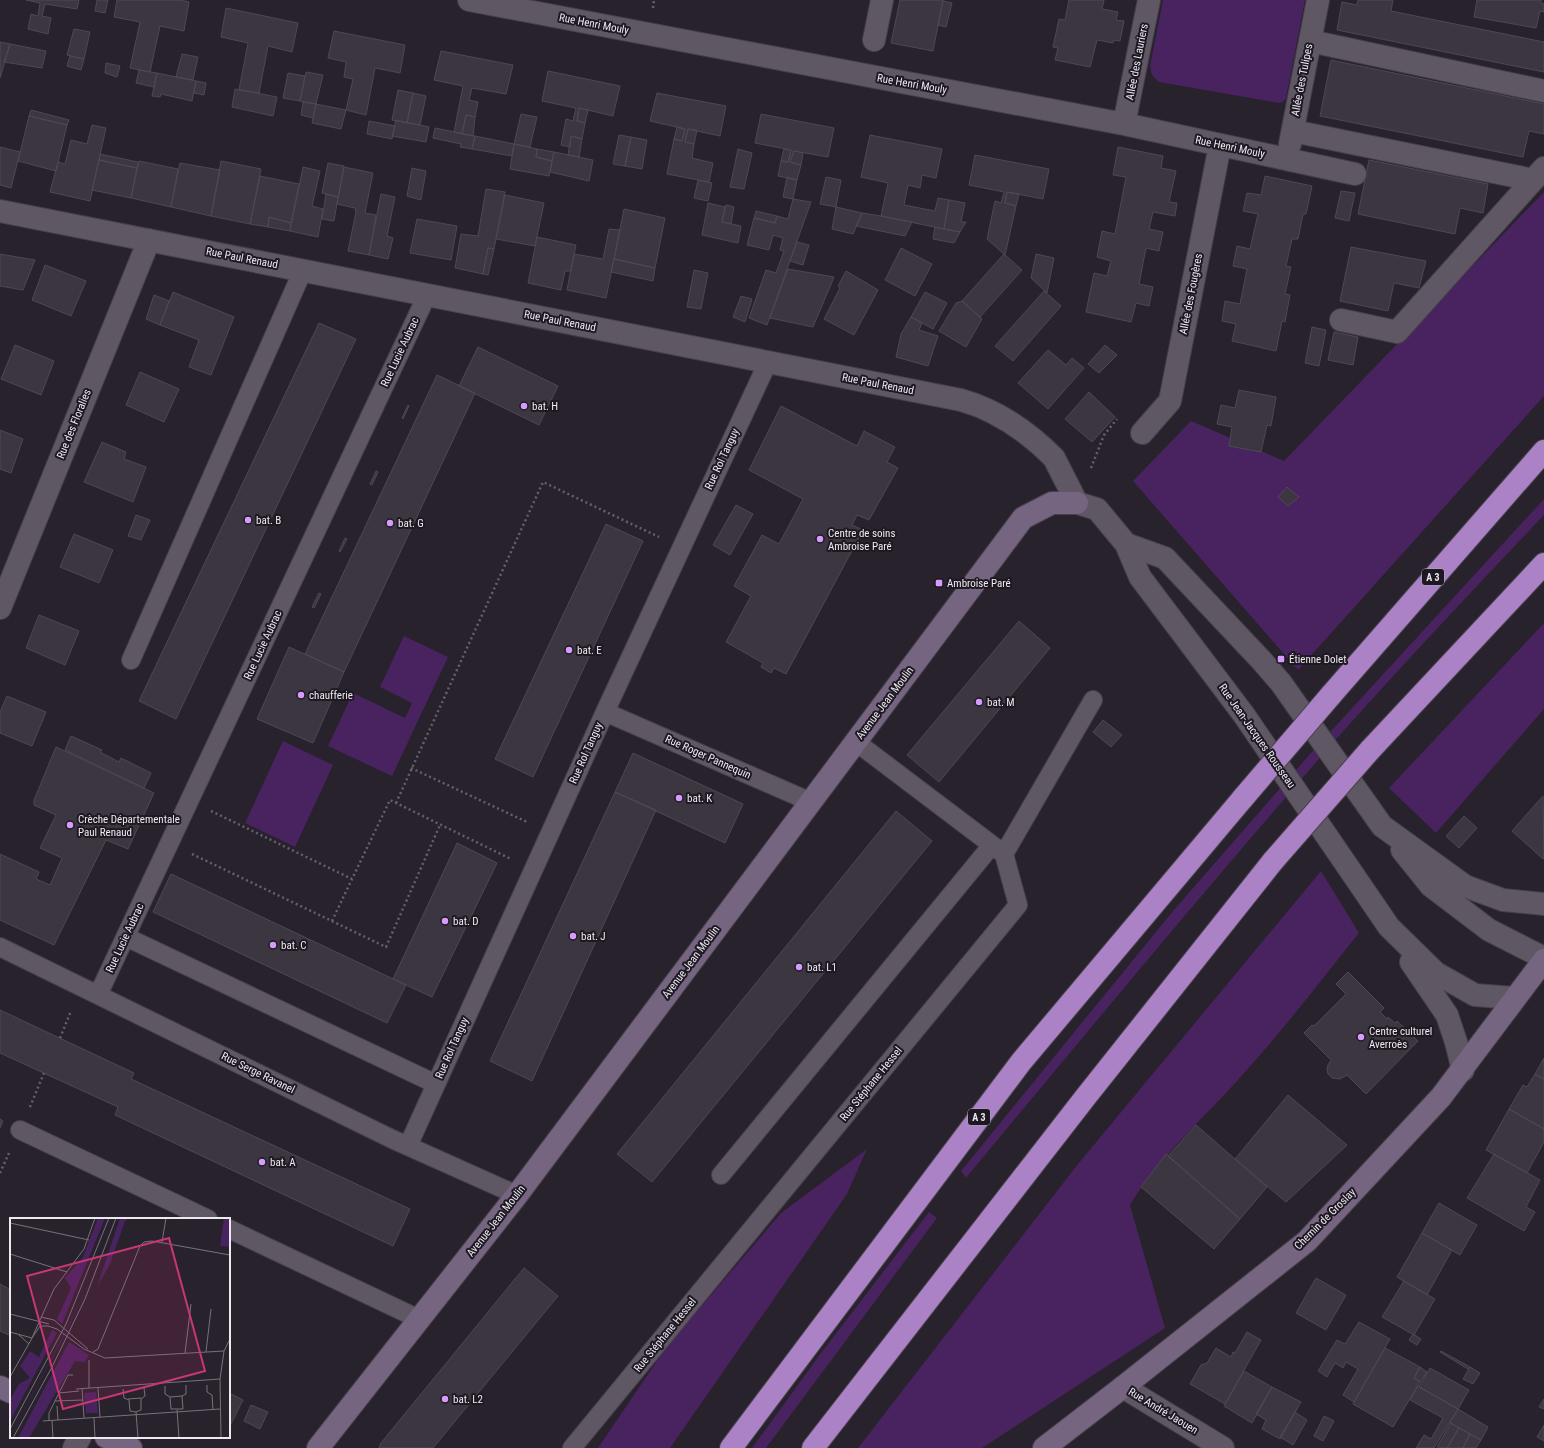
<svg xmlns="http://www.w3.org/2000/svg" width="1544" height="1448" viewBox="0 0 1544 1448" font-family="'Roboto Condensed',sans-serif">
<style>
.green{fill:#492260}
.building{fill:#3c3641;stroke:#4f4854}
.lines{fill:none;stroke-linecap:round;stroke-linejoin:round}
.lane-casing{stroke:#464049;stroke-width:20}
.street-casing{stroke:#464049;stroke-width:24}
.secondary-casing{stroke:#464049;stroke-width:24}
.highway-casing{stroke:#464049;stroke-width:24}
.path{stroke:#66606a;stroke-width:2.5;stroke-dasharray:2 3;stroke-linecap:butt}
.lane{stroke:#5f5864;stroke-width:18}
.street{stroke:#5f5864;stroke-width:22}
.secondary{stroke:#766581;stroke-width:22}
.highway{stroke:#aa82c5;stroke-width:22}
.highway-bridge-casing{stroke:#464049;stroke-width:24;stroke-linecap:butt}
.highway-bridge{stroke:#aa82c5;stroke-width:22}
.poi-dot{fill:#d59cfb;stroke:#1e1822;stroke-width:1.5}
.labels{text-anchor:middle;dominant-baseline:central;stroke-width:4;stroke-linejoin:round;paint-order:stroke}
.shield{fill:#1e1822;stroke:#afaab2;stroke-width:1}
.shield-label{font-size:10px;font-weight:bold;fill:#ede9f0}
.street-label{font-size:11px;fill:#ede9f0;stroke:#1e1822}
.poi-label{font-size:11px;fill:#ede9f0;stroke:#1e1822;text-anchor:start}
.inset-road{fill:none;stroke:#77727a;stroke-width:1}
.view{fill:#c83771;fill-opacity:0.15;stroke:#c83771;stroke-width:2}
.inset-edge{fill:none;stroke:#ede9f0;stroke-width:2}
</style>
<rect width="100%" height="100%" fill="#28222c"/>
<path class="green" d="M1163,0h142l-19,98 -3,4 -4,1 -120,-21 -7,-7 -2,-9z
M1544,192v204l-246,274 -165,-189 58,-60 93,40z
M1544,499v16c-81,86 -162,171 -239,260 -115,133 -227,268 -339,403l-5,-7 212,-260 137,-157z
M1544,623v86l-108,124 -47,-45z
M404,636l44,21 -56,119 -64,-30 25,-53 52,25 7,-15 -32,-16z
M283,741l50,24 -38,82 -50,-24z
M1321,871l38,62c-38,47 -74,95 -114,139 -37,43 -86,84 -115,133l35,123 -183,120h-124l220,-284z
M867,1149l-20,45 -177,254h-72l67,-99 116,-136z
M929,1212l8,6 -171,230h-14l69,-95z"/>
<path class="building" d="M26,0h53l-2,9 -32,-5 -3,12 9,2 -3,16 -20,-5 3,-15 7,2 2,-13z
M97,0h11l-3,13 -10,-2z
M117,0h63l9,2 -5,29 -24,-5 -10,46 -20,-4 10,-46 -26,-5z
M900,0h43l-10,51 -42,-8z
M1069,0h35l-2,9 16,3 -2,8 8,1 -4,20 -6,-1 -1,3 -16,-3 -7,27 -35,-7 3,-12 -5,-1 6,-28 6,1z
M1358,0h35l-2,11 153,31v30l-207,-42 5,-28 15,3z
M1477,0h64v3l3,1v8l-4,-1 -4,17 -62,-11z
M943,1l9,2 -6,24 -8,-2z
M226,8l72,15 -6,29 -24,-6 -9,47 -20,-3 9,-47 -27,-6z
M74,29l16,3 -6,27 -17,-4z
M334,31l71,14 -5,28 -25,-5 -9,47 -20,-5 7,-31 -9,-2 2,-15 -18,-4z
M0,42l10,2 -10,34z
M10,44l36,7 -4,17 -38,-6z
M441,51l72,14 -7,29 -34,-6 -3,12 9,2 -3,15 -9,-2 -4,19 -8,-2 9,-46 -29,-6z
M182,54l16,3 -5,23 -17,-3z
M70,56l14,3 -3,11 -14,-4z
M1331,60l213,44v30l-15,-3 -6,26 -203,-41z
M106,63l14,3 -3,11 -12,-4z
M139,70l18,3 -3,14 -18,-4z
M548,71l72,15 -7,30 -34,-8 -2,13 8,2 -3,16 -11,-3 -1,11 -9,-2 5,-26 7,2 3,-13 -34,-7z
M306,72l17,3 -7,29 -16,-3z
M157,73l39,8 -4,20 -31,-7 -1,3 -8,-1z
M288,73l17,3 -5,25 -17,-3z
M196,81l10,2 -2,12 -10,-2z
M235,89l42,8 -4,19 -41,-9z
M398,90l15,3 -6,30 -15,-3z
M413,93l13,3 -6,29 -13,-2z
M657,93l69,13 -6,30 -32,-7 -3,13 9,2 -2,14 21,5 -4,19 -42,-8 7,-35 8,2 3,-12 -35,-8z
M303,102l13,2 -3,14 -12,-3z
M316,104l30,6 -5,19 -29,-6z
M579,108l9,2 -3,13 -8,-2z
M31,110l38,10 -2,5 -38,-9z
M521,114l16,3 -7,30 -16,-3z
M761,114l73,14 -6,29 -34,-6 -4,11 11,3 -4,15 -19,-4 3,-15 7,1 3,-12 -36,-7z
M466,115l9,2 -2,19 -11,-2z
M29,116l38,9 -11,46 -38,-10z
M396,120l33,7 -3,15 -34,-6z
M369,121l26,5 -3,13 -25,-5z
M92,125l14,3 -16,73 -40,-9 8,-30 7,2 6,-24 16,4z
M677,127l8,2 -3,12 -8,-2z
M435,128l40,8 -3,13 -12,-2 1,-3 -28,-6z
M688,129l9,1 -3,14 -9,-2z
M619,135l12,2 -6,29 -12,-2z
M870,135l72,14 -6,29 -14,-3 -2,13 -12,-3 -4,20 31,6 3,-13 11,2 -5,29 -63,-13 7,-33 -27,-6z
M475,136l39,8 -2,12 -40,-7z
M571,136l11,3 -3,18 -11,-2z
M631,137l16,3 -5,29 -17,-3z
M514,144l23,5 -1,8 16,4 -3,15 -39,-7z
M0,147l20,5 -9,36 -11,-3z
M1118,147l45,9 -2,12 15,3 -7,31 8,1 -2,13 -22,-4 -4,17 14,3 -4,19 -13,-3 -7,36 14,3 -4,19 -13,-3 -5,19 -45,-10 8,-39 13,3 4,-15 -14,-4 5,-26 13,3 11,-57 -13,-2z
M537,149l17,3 -2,9 -16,-4z
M738,149l14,4 -8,36 -14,-2z
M784,149l7,1 -3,12 -7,-1z
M794,151l9,2 -2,12 -11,-3z
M554,152l39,8 -4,21 -39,-9z
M100,154l38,8 -1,6 -38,-8z
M975,155l74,14 -6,30 -36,-7 -2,11 11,3 -11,49 -18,-16 8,-38 6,2 3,-11 -35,-7z
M99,160l38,8 -6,30 -39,-8z
M1369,160l119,24 -5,29 -23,-5 -5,26 -97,-20z
M139,161l39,8 -7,38 -40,-9z
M221,161l40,8 -11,55 -39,-8z
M180,163l40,7 -9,46 -40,-9z
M328,163l16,3 -6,31 -16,-4z
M303,167l17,4 -8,35 11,3 -5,28 -28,-6z
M344,167l29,6 -8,40 11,2 -7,40 -21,-4 8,-39 -1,-4 -18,-4z
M412,168l14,3 -5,29 -14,-4z
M260,176l39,8 -8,39 -22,-6 -1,10 -18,-3z
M1265,176l47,10 -6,28h-3l-5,25h-6l-6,27 5,1 -6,27 5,1 -5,27 -3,-1 -6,30 -44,-10 4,-17 -14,-3 3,-20 15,3 7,-35 -14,-3 4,-20 13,3 8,-35 -15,-3 4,-18 14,2z
M787,177l10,3 -4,19 -10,-2z
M826,177l15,3 -5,27 -16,-3z
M698,180l14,3 -4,18 -14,-3z
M486,189l19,3 -11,57 -6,-1 -5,26 -28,-6 6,-34 17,2z
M1341,191l14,2 -6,28 -14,-3z
M1007,192l12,2 -3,12 -11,-3z
M326,194l12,3 -4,24 -12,-2z
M381,194l14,3 -8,39 6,2 -5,21 -19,-4z
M505,195l39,8 -9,43 -39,-7z
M793,199l18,3 -44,123 -18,-7 17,-48 10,3 8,-22 -4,-1 3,-12 -10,-3 -4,15 -22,-5 7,-27 21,5 2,-7 11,3z
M949,200l16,3 -4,19h5l-6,10 -16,-3z
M708,203l17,4 -3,15 19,4 -3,17 -36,-8z
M726,205l8,2 -3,17 -9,-2z
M836,207l26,6 -9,21 -21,-5z
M624,209l41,9 -10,50 -41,-9z
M756,211l21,5 -2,7 -21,-5z
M862,213l19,3 31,6 -7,14 -49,-10z
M269,217l22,6 -1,8 -22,-4z
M417,219l40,7 -6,34 -41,-7z
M935,227l9,2 16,3 -6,11 -21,-4z
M609,229l11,1 -14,68 -39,-8 7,-36 29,5z
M537,237l39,8 -5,26h-6l-4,19 -33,-7z
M797,242l12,3 -6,20 -13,-4z
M1351,247l75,14 -7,27 -25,-5 -6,28 -48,-10z
M488,248l6,1 -6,26 -5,-1z
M901,248l31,16 -17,32 -30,-16z
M0,254l35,6 -12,30 -23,-4z
M1004,254l18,16 -42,47 -18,-16z
M1036,254l18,4 -7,35 -16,-15z
M614,259l41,9 -2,13 -42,-9z
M45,265l41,16 -15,35 -39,-16z
M788,269l46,8 -21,50 -43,-9z
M694,270l14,3 -7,36 -14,-2z
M846,271l32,19 -24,45 -30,-16 16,-31 -2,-2z
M1044,291l17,15 -48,55 -18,-15z
M173,292l61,25 -23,58 -22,-8 10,-27 -39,-15z
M925,292l22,11 -14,26 -22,-12z
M154,295l15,6 -9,24 -14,-6z
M741,296l11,3 -7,23 -12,-5z
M962,301l20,18 -16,28 -27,-16 17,-28z
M911,317l11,6 -3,7 19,6 -10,30 -32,-9 5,-23z
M319,323l37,16 -180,380 -37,-18z
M1312,327l14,3 -7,36 -14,-3z
M1334,332l24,5 -5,28 -25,-5z
M15,345l39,16 -13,34 -40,-16z
M1105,345l12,10 -18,18 -11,-9z
M478,347l80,39 -19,39 -80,-39z
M1048,350l18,15 6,-7 12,10 -36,41 -30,-26z
M140,372l39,17 -15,33 -38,-17z
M437,375l38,18 -131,279 -39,-18z
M1239,390l37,7 -5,29 -4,-1 -6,27 -32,-6 3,-19 -15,-3 4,-19 14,3z
M1089,392l26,25 -23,25 -27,-23z
M408,405l1,1 -6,13 -1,-1z
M781,406l76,40 7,-15 31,16 -8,15 11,6 -29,52 -12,-5 -5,10 11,5 -77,144 -12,-6 -3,5 -10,-6 2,-4 -37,-21 25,-46 -17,-10 28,-51 17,9 24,-45 -54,-29z
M0,430l23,9 -12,34 -11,-4z
M102,442l24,10 -2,7 22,8 -13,35 -49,-20z
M376,471l2,1 -6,13 -2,-1z
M1287,487l12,10 -11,9 -10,-9z
M736,505l17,9 -23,41 -17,-10z
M136,515l14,5 -9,20 -13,-4z
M606,524l37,17 -110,236 -38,-18z
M74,534l39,16 -14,33 -39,-16z
M345,538l2,1 -7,13 -1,-1z
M319,593l2,1 -7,14 -2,-1z
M39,615l40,16 -14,34 -39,-17z
M1019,621l31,27 -111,134 -32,-27z
M289,647l55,25 -31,71 -56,-24z
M7,696l39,16 -14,34 -32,-13v-21z
M1103,720l19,15 -11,12 -18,-15z
M71,736l31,14 -2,2 19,10 2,-4 30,15 -7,15 -79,-38z
M56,747l98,46 -26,56 -22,-9 -52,105 -54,-25v-66l39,18 -3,7 14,6 12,-27 -22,-10 16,-33 -22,-10v-5z
M633,753l110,51 -18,39 -110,-51z
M615,792l41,18 -124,271 -42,-20z
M1543,796l1,62 -1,1 -31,-28z
M896,811l36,30 -280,341 -35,-28z
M1464,816l13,12 -18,20 -13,-12z
M457,843l40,20 -65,134 -39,-18z
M171,874l235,111 -19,38 -234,-111z
M1348,972l36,36 -4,4 7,7 1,-2 7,6 2,-2 21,20 -52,53 -19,-19 -7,4 -8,-1 -4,-4 -1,-5 1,-4 3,-5 -27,-27 8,-8 2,1 32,-32 -10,-10z
M0,1010l134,63 -3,6 279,130 -17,37 -278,-131 3,-8 -118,-54z
M1544,1058v21l-9,-5z
M1535,1074l9,5v50l-35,-20 14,-24 4,2z
M1288,1095l59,50 -61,57 -51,-43z
M1509,1109l35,20v13l-17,31 -41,-23z
M0,1119l3,2 -3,7z
M1196,1125l71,62 -27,32 -72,-63z
M1166,1154l74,65 -26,30 -73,-62z
M1494,1154l46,26 -14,27 9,5 -11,19 -57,-33z
M1439,1203l38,22 -17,30 -38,-22z
M1422,1233l30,17 -25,45 -30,-18z
M524,1268l34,28 -125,152h-54l2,-5z
M1316,1278l30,17 -20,35 -30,-17z
M1404,1281l31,18 -21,36 -32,-18z
M0,1284l11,6v46l-11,-5z
M1359,1322l31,17 -36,63 -11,-7 15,-26 -12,-7 -3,6 -8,-5 -8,14 -9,-6 19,-31 8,4z
M1247,1332l14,8 -36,64 -35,-20 11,-19 6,-2 9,-15 15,9 2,-5 2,1z
M1413,1334l8,5 -4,6 -8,-5z
M1385,1348l35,19 -6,11 6,4 -27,45 -40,-23z
M1441,1351l29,16 -2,2 -28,-17z
M1420,1367l7,5 -7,10 -6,-4z
M1470,1367l10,6 -7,11 -10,-5z
M1430,1368l39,22 -11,19 -39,-22z
M1244,1371l28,16 -20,36 -28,-17z
M1418,1386l40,23 -24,39h-18l8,-13 7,4 12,-21 -33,-18z
M1272,1387l29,15 -21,37 -18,-10 4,-9 -10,-6z
M229,1393l14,7 -14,28z
M1544,1399v10l-5,-2z
M251,1405l17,7 -8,17 -16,-8z
M1458,1409l30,18 -7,13 -31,-17z
M1295,1412l12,8 -14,25 -13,-8z
M1324,1416l10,5 -11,20 -9,-5z
M1451,1423l8,5 -12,20 -10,-1z
M1544,1425v16l-7,-4z
M1459,1428l11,6 -7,14h-16z
M1470,1434l11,6 -5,8h-13z"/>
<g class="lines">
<defs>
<path id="lane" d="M131,660l172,-390
M605,712l206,90
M1004,854l89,-154
M126,937l310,147
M0,947l392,192 125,56
M98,995l329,-700
M20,1130l188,89
M408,1146l197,-434 163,-350
M721,1175l271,-330
M229,1229l190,90
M572,1448l446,-543 -14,-51 -148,-112"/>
<path id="street" d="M469,0l655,124 231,50
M874,40l8,-40
M1310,41l234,50
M1124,124l25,-124
M1293,131l240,49
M1290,144l28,-144
M0,211l961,189c36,10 67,32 93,58l23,45 20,6 29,35 14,33 104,138 145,212 47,46 39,22 39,3
M1341,320l56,12 147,-164
M1142,433l28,-32 50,-256
M1126,544l39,14 97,103 19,22 101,143 83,60 38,14 41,4
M0,608l149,-368
M1402,850l29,36 58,44 55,28
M1411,962l36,53 9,27 7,28
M1123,1387l100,61
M74,1448l6,-11"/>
<path id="secondary" d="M0,1387l11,5
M106,1437l25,11
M318,1448l199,-253 506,-677 29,-15h25
M1044,1448l79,-61 184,-146 134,-144 103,-137"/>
<path id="highway" d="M1331,695l213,-244
M1370,750l174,-186
M731,1448l290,-386 222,-264
M813,1448l271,-349 189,-238"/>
</defs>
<use href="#lane" class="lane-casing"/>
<use href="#street" class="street-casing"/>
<use href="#secondary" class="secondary-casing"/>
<use href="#highway" class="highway-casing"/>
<path class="path" d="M653,8l1,-8
M1091,468l13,-33 13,-16
M411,768l116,54
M396,803l147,-321 116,55
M211,811l141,68 38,-79 121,59
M192,854l194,93 54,-122
M332,921l20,-42
M60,1038l11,-27
M30,1107l14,-34
M0,1173l9,-20"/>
<use href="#lane" class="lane"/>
<use href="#street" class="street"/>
<use href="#secondary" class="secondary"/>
<use href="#highway" class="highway"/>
<defs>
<path id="highway-bridge" d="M1243,798l88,-103
M1273,861l97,-111"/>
</defs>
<use href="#highway-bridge" class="highway-bridge-casing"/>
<use href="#highway-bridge" class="highway-bridge"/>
</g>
<g class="poi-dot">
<circle cx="524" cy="406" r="4"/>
<circle cx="248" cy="520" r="4"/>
<circle cx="390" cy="523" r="4"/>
<circle cx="820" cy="539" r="4"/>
<rect x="935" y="579" width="8" height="8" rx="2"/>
<circle cx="569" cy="650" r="4"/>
<rect x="1277" y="655" width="8" height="8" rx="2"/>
<circle cx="301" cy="695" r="4"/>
<circle cx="979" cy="702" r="4"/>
<circle cx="679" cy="798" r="4"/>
<circle cx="70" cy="825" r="4"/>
<circle cx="445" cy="921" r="4"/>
<circle cx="573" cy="936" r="4"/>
<circle cx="273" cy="945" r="4"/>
<circle cx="799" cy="967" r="4"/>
<circle cx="1361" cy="1037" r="4"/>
<circle cx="262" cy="1162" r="4"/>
<circle cx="445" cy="1399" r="4"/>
</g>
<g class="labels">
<g class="shield">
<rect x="1422" y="569" width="22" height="16" rx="3"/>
<rect x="968" y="1109" width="22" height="16" rx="3"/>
</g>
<g class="shield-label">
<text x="1433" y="577">A 3</text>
<text x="979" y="1117">A 3</text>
</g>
<g class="street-label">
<text transform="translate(594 24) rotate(11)">Rue Henri Mouly</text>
<text transform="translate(1137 62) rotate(-79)">Allée des Lauriers</text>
<text transform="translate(1302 80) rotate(-79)">Allée des Tulipes</text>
<text transform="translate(912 84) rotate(10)">Rue Henri Mouly</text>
<text transform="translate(1230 147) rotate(12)">Rue Henri Mouly</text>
<text transform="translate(242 258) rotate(11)">Rue Paul Renaud</text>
<text transform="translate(1191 294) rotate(-79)">Allée des Fougères</text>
<text transform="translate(560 321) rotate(11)">Rue Paul Renaud</text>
<text transform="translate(400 352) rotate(-65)">Rue Lucie Aubrac</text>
<text transform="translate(878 384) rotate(11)">Rue Paul Renaud</text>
<text transform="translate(74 424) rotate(-68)">Rue des Floralies</text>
<text transform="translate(722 459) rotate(-65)">Rue Rol Tanguy</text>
<text transform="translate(263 645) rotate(-65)">Rue Lucie Aubrac</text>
<text transform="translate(885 703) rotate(-53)">Avenue Jean Moulin</text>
<text transform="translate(1257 736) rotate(55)">Rue Jean-Jacques Rousseau</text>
<text transform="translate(586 753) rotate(-66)">Rue Rol Tanguy</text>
<text transform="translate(708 757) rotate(24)">Rue Roger Pannequin</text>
<text transform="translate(125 938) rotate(-65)">Rue Lucie Aubrac</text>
<text transform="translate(691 962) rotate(-53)">Avenue Jean Moulin</text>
<text transform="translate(452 1048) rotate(-66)">Rue Rol Tanguy</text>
<text transform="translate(258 1073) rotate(26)">Rue Serge Ravanel</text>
<text transform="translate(871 1084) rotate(-51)">Rue Stéphane Hessel</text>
<text transform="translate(1325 1219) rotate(-45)">Chemin de Groslay</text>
<text transform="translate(496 1221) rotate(-52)">Avenue Jean Moulin</text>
<text transform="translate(665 1335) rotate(-51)">Rue Stéphane Hessel</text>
<text transform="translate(1163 1411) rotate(31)">Rue André Jaouen</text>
</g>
<g class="poi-label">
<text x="532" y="406">bat. H</text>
<text x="256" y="520">bat. B</text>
<text x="398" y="523">bat. G</text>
<text x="828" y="533">Centre de soins<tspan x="828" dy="13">Ambroise Paré</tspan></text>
<text x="947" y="583">Ambroise Paré</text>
<text x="577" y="650">bat. E</text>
<text x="1289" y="659">Étienne Dolet</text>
<text x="309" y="695">chaufferie</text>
<text x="987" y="702">bat. M</text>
<text x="687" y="798">bat. K</text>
<text x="78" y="819">Crèche Départementale<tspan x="78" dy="13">Paul Renaud</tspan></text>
<text x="453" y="921">bat. D</text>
<text x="581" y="936">bat. J</text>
<text x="281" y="945">bat. C</text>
<text x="807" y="967">bat. L1</text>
<text x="1369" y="1031">Centre culturel<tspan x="1369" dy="13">Averroès</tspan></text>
<text x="270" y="1162">bat. A</text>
<text x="453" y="1399">bat. L2</text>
</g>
</g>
<g transform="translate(10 1218)">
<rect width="220" height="220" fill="#28222c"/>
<path d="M88,0h7l-43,106 -5,-5 14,-31 -6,-10 18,-21zM110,0h9l-4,3 -15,43 -13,23zM214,0h6v29l-10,-1zM77,69l-22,47 -55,103 55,-105zM42,112l5,3 -47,88v-21l9,-16 11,-6 -10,-12 10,-15 9,6zM59,124l20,13 -4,7 -10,-1 -46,77h-11zM86,174l2,21h-12l-2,-20z" fill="#492260"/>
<path class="inset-road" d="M0,5l79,17M152,24l4,-24M0,36l57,18M0,96l39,10M31,99l13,3 34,29M0,114l22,6M9,117l10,9M22,120l8,-12h8l9,3 27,20 21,9 119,-7M83,134l5,-3 42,-103 4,-4 8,-1 78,14M196,134l5,-43M175,135l6,-49M0,159l21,-37 23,-51 30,-40 11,-31M197,167v7l5,3 1,15M155,168v8l5,3 1,12h12l-1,-13 4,-2v-9M72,170l2,30M79,170v-28M88,170l2,29M66,171l144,-10M113,171l1,9 5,2 1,11 6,1 5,-2v-11l4,-3 -1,-8M49,175l20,-2M160,179l12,-1M118,181l13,-1M45,183l28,-1M47,188l1,14M167,192l2,28M126,194l2,26M84,200l1,20M33,203l177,-12M39,203v-8l19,-38h5M42,203l1,17M0,211l56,-105 43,-106M3,220l39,-71 33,-68 31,-81M211,220l-1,-59 4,-28 6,-12"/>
<path class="view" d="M159,20l36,133 -142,38 -36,-133z"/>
<rect width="220" height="220" class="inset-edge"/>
</g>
</svg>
